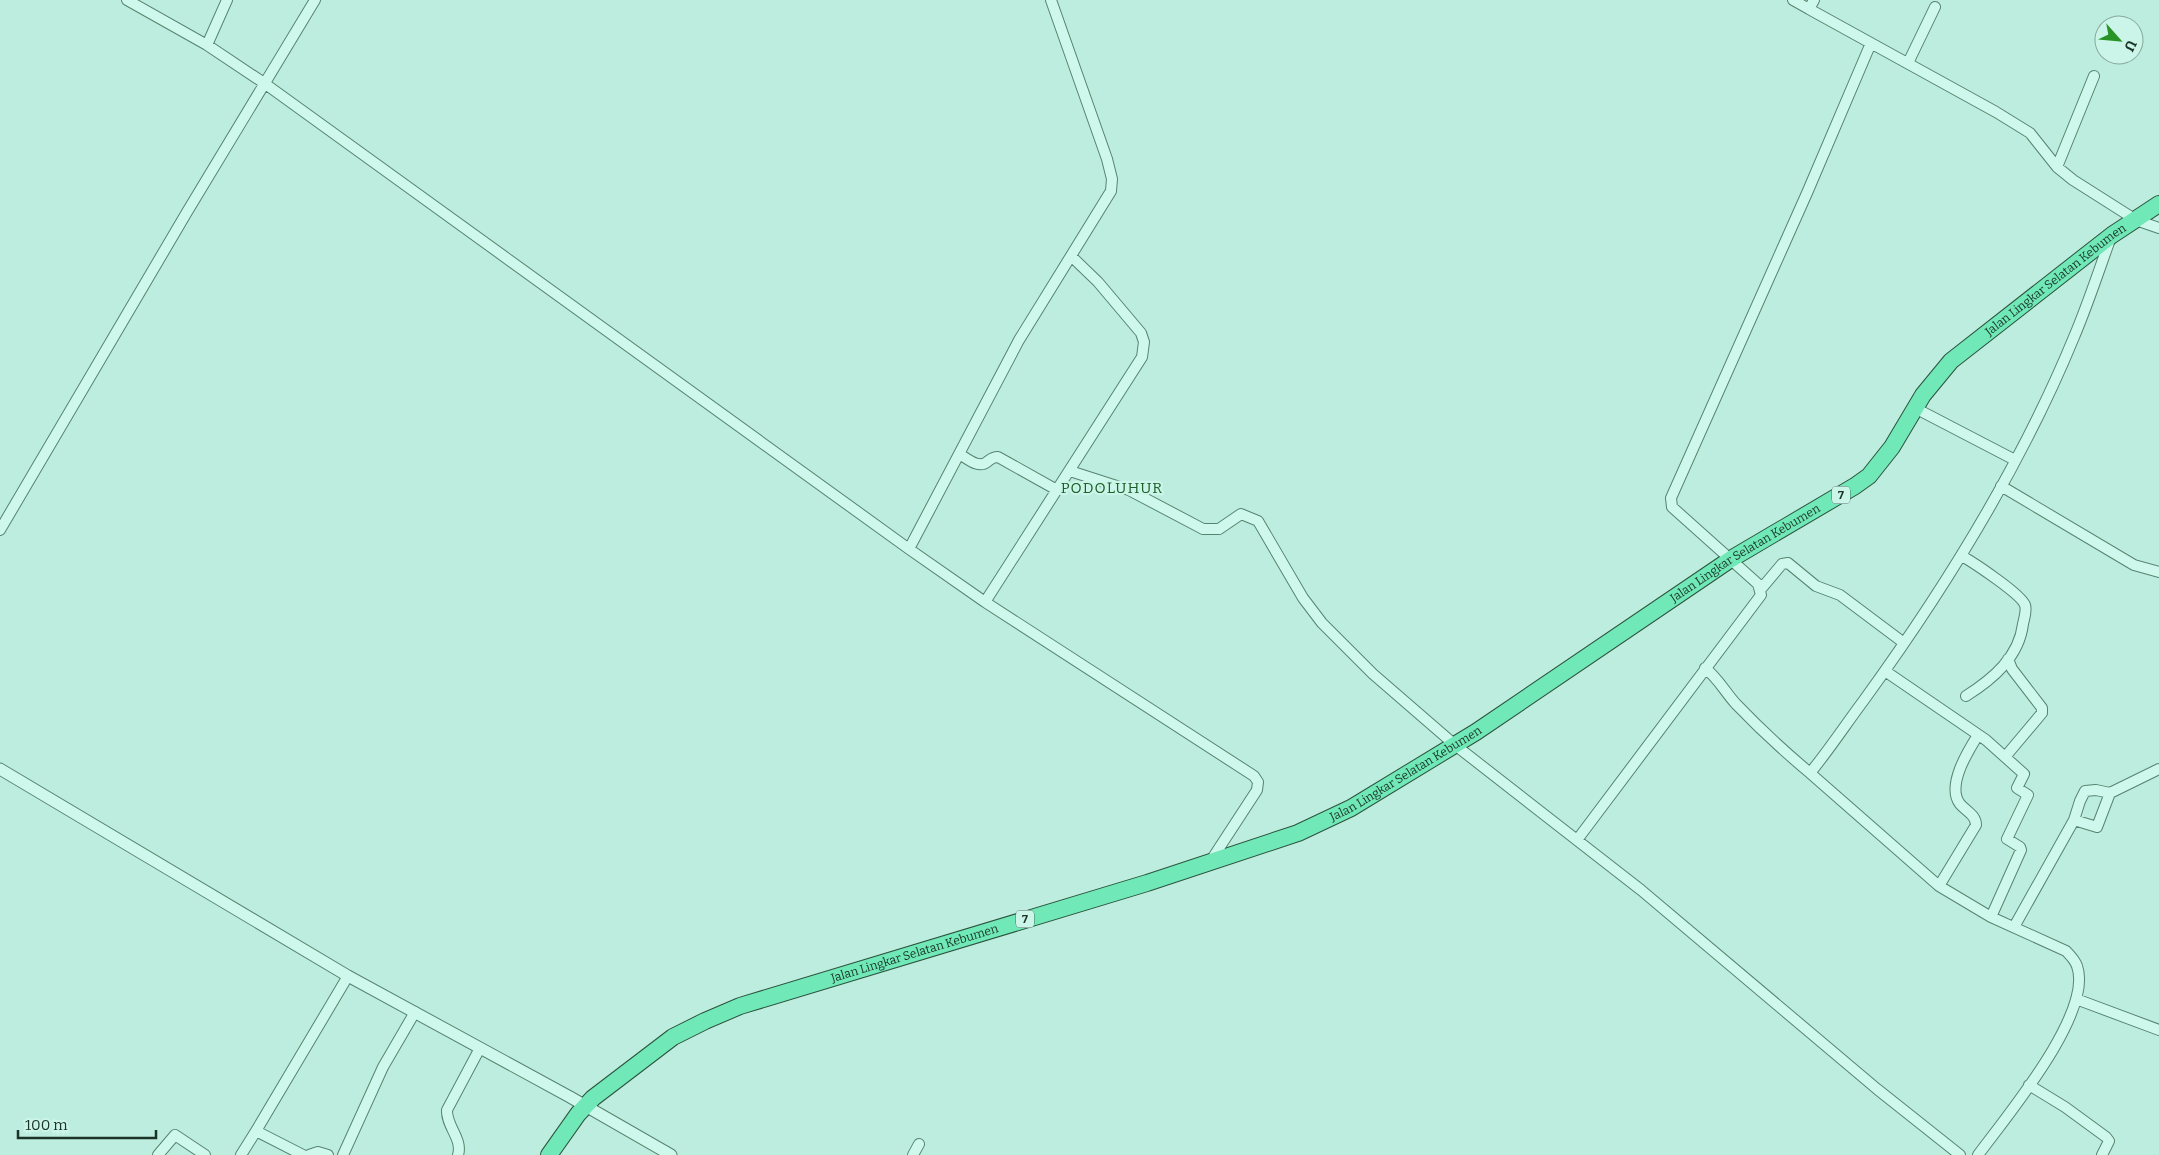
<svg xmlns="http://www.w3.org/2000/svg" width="2159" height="1155" viewBox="0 0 2159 1155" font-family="Bitter,serif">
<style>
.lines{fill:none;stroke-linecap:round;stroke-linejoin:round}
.minor-casing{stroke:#56846f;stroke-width:12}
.tertiary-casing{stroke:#56846f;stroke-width:13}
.trunk-casing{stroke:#2b523d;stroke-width:18}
.minor{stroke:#cff8ec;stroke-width:10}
.tertiary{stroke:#cff8ec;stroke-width:11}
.trunk{stroke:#70e8b8;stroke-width:16}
.labels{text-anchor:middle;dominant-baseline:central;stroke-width:4.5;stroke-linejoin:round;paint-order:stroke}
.shield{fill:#ccf5e9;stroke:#506e61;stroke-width:1}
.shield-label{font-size:11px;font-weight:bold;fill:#1b3427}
.street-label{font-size:12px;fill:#1b3427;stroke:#ccf5e9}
.quarter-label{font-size:15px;letter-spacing:1px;fill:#1b6029;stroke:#ccf5e9}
</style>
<rect width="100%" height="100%" fill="#bdedde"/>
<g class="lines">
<defs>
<path id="minor" d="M127,0l80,45 57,38 645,466 76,53 269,174 4,6 -1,8 -47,72
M1793,0l16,9
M1814,0l-5,9 187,103 34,21 27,34 16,13 63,40 23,8
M207,45l20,-45
M1908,63l27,-56
M2057,167l37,-91
M1915,408l100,52
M959,454c8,4 19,15 28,8 4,-3 5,-5 11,-5l59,33
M1070,471l59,19 74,39h16l22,-15 17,7 45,77 19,25 51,51 82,71 186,145 236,199 83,66
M2001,486l133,79 25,7
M0,530l187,-318 128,-212
M909,549l110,-209 92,-149 1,-12 -5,-20 -56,-159
M1962,556c12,7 59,38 63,49 2,6 -1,14 -2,19 -4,33 -30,55 -57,72
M1761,589l21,-25 6,-1 28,23 24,9 64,48
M985,602l157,-245 2,-15 -3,-9 -43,-51 -27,-26
M1705,668c13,10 20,24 31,36 23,24 49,48 74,69
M1885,671l101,69 38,34 -7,14 11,7 -21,44 13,8 1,3 -30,67
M2005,757l37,-44v-5l-30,-39 -4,-10
M2074,820l6,-19 5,-10 11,-1 14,3 49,-24
M1577,840l184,-245 -3,-11 -86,-77 -1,-9 136,-305 64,-150
M1939,886l37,-61c0,-10 -10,-14 -16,-21 -14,-18 8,-53 18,-69
M2014,927l60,-107 23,7 13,-34
M2076,999l83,31
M2029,1085l36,22 41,30 3,4 -7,14
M256,1131l92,-155
M158,1155l17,-20 30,20
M241,1155l15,-24 47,24
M309,1155l9,-3 10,3
M343,1155l40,-88 32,-55
M458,1155c5,-16 -12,-29 -11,-45l33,-62
M913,1155l6,-11
M1978,1155c27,-37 116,-142 99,-189 -2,-6 -7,-11 -11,-15l-75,-34 -52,-31 -129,-113c19,-23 36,-49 54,-73 82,-113 157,-234 210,-363 14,-33 25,-67 37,-100"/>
<path id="tertiary" d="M0,769l348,207 222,121 101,58"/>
<g id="trunk">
<path id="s1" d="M549,1155l29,-41 15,-16 80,-61 32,-16 35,-15 407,-123 151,-50 53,-25 125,-76 255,-173 124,-73 14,-10 23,-29 31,-52 28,-34 161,-126 47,-31"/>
</g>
</defs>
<use href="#minor" class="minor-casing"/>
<use href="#tertiary" class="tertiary-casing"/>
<use href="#trunk" class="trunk-casing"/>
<use href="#minor" class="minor"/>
<use href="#tertiary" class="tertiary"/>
<use href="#trunk" class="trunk"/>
</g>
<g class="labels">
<g class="shield">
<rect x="1832" y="486.5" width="18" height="17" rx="4"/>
<rect x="1016" y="910.5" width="18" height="17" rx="4"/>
</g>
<g class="shield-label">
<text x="1841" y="495">7</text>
<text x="1025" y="919">7</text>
</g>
<g class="street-label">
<text stroke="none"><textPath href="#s1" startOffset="1779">Jalan Lingkar Selatan Kebumen</textPath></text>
<text stroke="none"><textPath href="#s1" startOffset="1359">Jalan Lingkar Selatan Kebumen</textPath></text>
<text stroke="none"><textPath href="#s1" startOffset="954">Jalan Lingkar Selatan Kebumen</textPath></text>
<text stroke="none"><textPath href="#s1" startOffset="429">Jalan Lingkar Selatan Kebumen</textPath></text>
</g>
<g class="quarter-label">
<text x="1112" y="488">PODOLUHUR</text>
</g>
</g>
<g transform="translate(2119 40) rotate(117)"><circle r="24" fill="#ccf5e9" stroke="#85a89b"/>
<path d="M0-4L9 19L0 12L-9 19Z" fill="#289327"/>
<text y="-8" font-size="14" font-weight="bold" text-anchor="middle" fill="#1b3427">U</text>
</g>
<path d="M18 1130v8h138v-8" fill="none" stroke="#1b3427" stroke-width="2.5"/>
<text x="25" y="1130" font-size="15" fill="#1b3427" stroke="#ccf5e9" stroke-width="4" paint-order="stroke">100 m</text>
</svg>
